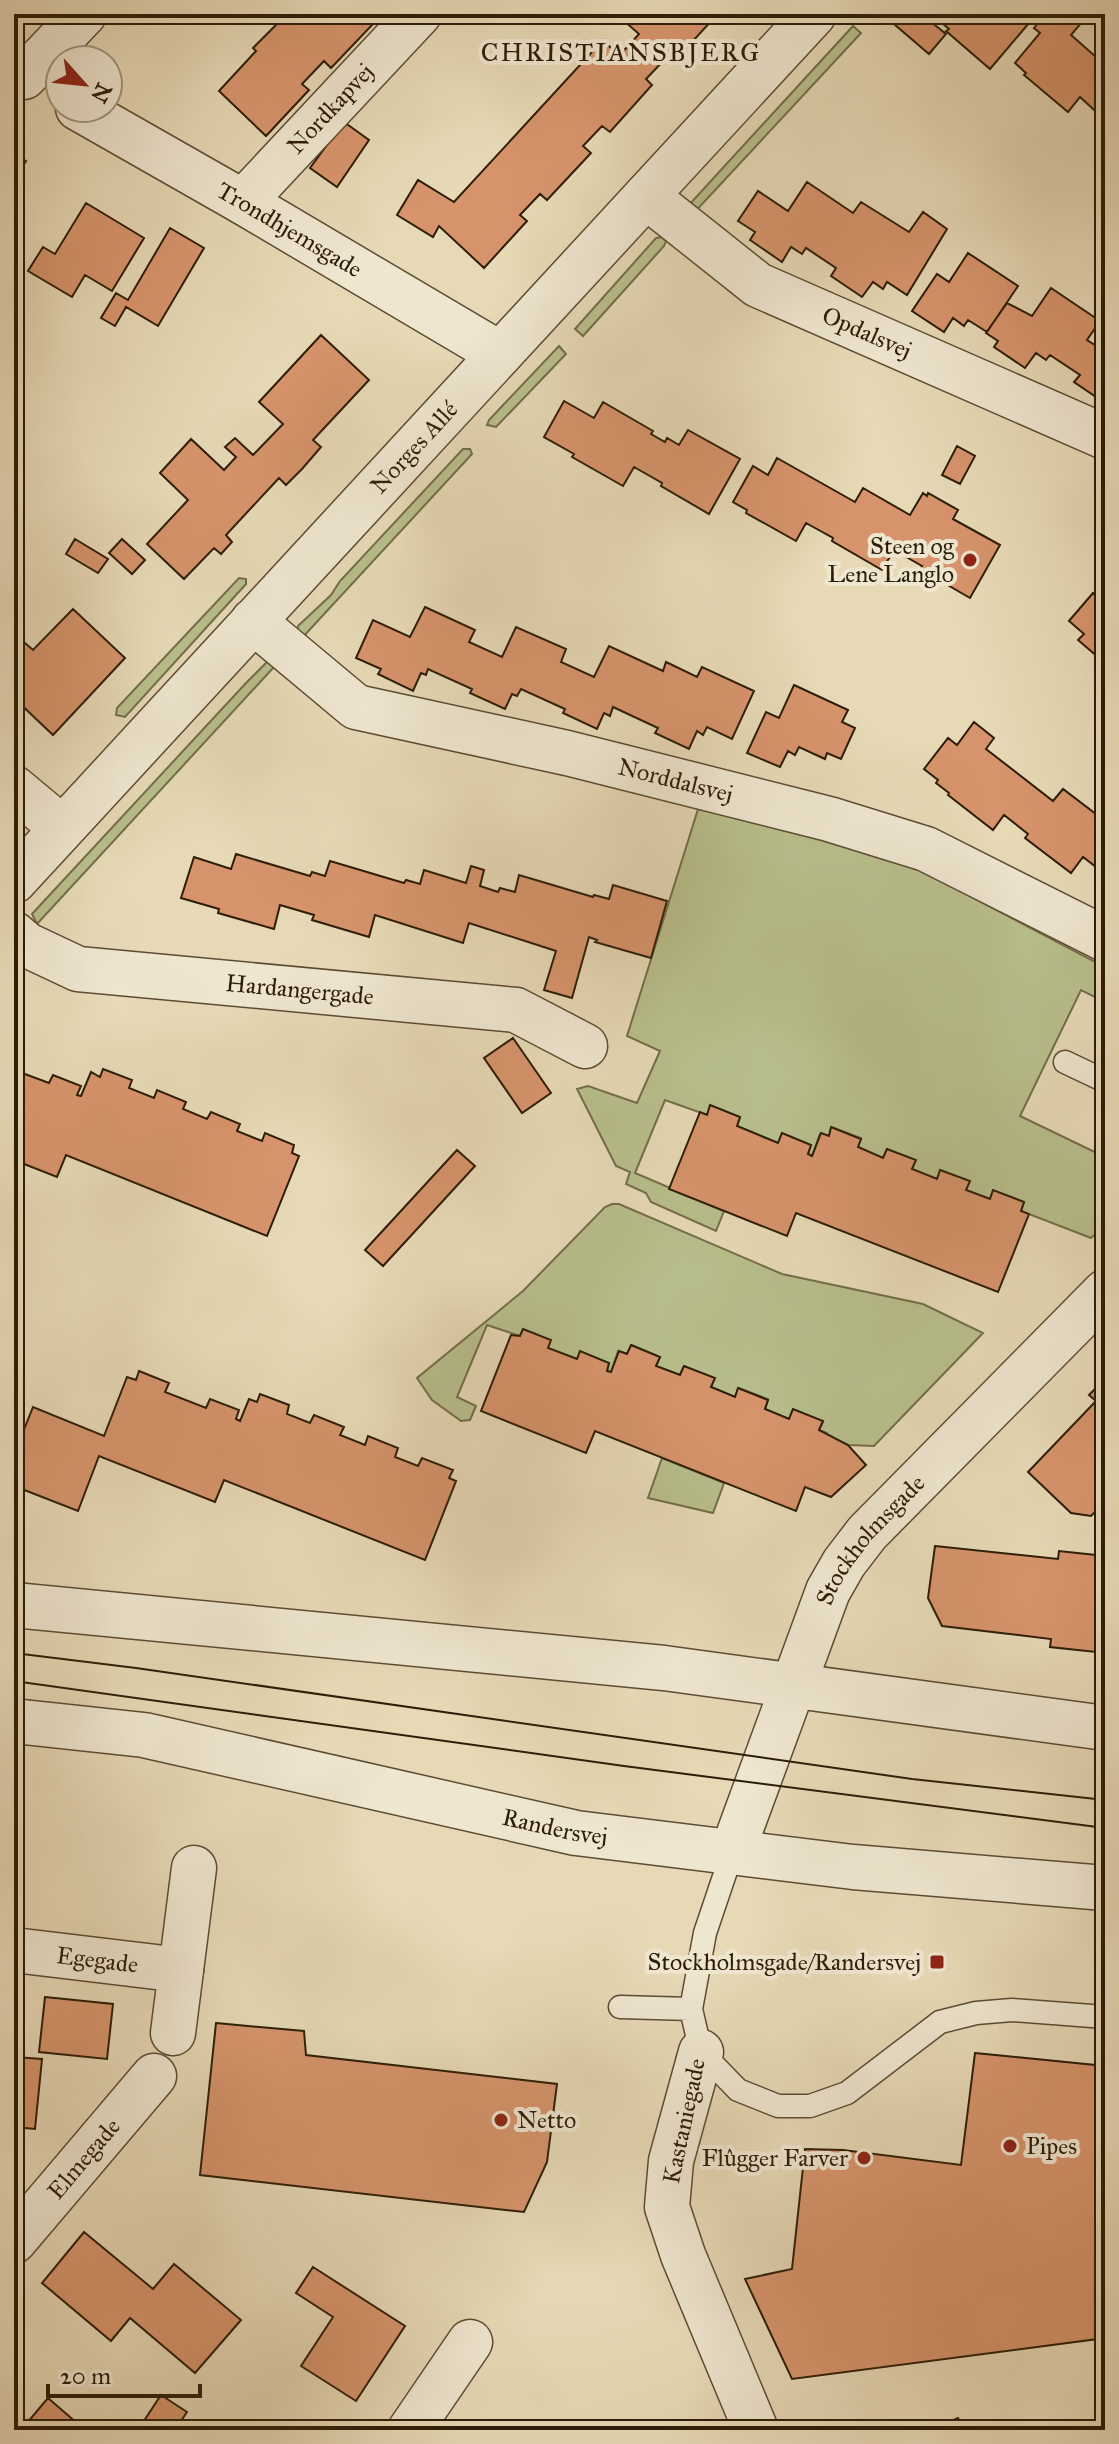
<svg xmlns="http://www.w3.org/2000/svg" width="1119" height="2444" viewBox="0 0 1119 2444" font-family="'IM FELL Great Primer',serif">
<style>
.green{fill:#b8bf8c;stroke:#726e4a;stroke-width:2}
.building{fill:#d7946c;stroke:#2d1d07;stroke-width:2}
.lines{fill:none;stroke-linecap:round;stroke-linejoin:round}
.service-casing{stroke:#5c4c33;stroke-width:25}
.minor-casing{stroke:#5c4c33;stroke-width:47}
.tertiary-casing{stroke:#5c4c33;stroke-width:47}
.service{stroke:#efe6d0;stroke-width:22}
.minor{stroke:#efe6d0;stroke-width:44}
.tertiary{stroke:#efe6d0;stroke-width:44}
.tram{stroke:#2d1d07;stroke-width:2}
.poi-dot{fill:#8f2418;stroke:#efe6d0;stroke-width:3}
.labels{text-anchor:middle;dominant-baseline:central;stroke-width:8;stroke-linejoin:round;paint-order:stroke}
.street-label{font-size:24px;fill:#2d1d07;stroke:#efe6d0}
.poi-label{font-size:24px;fill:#2d1d07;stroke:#efe6d0;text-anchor:end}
.neighbourhood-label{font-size:26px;letter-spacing:2px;fill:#2d1d07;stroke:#efe6d0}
</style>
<rect width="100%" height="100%" fill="#e7d9b6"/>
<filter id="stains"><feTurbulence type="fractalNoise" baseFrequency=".0025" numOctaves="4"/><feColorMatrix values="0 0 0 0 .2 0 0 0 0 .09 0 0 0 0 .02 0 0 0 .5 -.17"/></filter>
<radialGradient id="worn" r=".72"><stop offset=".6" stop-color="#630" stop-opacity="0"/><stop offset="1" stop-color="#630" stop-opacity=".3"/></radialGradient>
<path class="green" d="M853,26l8,7 -169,182 -4,-9z
M662,237l4,4 -2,5 -81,90 -8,-7 81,-91z
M559,346l7,8 -70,73 -9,-2 2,-5z
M463,449h7l2,5 -170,184 -5,-5 1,-7 33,-31 9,-14z
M239,578l7,1v5l-121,133 -9,-2 1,-7z
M272,661l2,6 -237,257 -5,-10 214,-231 21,-21z
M699,806l200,53 206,108v35l-24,-12 -61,126 85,41v68l-14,13 -70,-27 3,-9 -31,-11 -3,8 -24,-9 3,-9 -28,-11 -4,9 -25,-10 3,-9 -28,-11 -4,9 -25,-11 3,-9 -29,-11 -3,9 -9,-2 -8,22 -4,-2 3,-9 -29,-12 -4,10 -41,-17 3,-9 -29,-11 -4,9 -42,-15 -30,73 89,38 -8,20 -65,-29 -5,-9 -20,-9 4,-12 -14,-6 -39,-77 11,-3 49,17 23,-52 -33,-15z
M612,1204h7l163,70 141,30 60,29 -109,113 -26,-1 -22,-9 1,-3 -8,-3 4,-8 -30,-13 -4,10 -24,-10 3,-10 -29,-11 -4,9 -24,-10 3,-8 -30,-13 -4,9 -24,-9 4,-9 -28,-12 -5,9 -9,-3 -7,21 -4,-1 2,-8 -28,-11 -4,7 -29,-11 -25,-19 -3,7 -33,-11 -30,72 19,9 -6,14 -9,1 -29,-21 -15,-22 106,-87 82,-84z
M662,1458l62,25 -11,30 -65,-15z"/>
<path class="building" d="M291,14h76l7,9 -43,45 -7,-7 -22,23 7,6 -43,46 -47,-45 37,-40 -3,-3 30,-30 2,2z
M628,14h83l3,4 -42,46 -7,-5 -19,20 6,6 -42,47 -8,-6 -19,20 8,7 -44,47 -7,-6 -20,21 7,6 -43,47 -45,-42 -6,11 -36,-22 21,-35 36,22 149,-162 16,16 20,-22 -16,-14z
M901,14h20l25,20 -17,20 -35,-30z
M931,14h88l10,9 -39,46 -44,-38 3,-2z
M1045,14h29l9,7 -12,14 34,30v55l-25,-23 -12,15 -44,-37 2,-2 -11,-10 25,-30 -6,-5z
M344,122l25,18 -32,47 -27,-19z
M14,154l12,7 -10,16 6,4 -8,14z
M807,182l46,31 8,-11 48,30 14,-20 24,17 -40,66 -20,-13 -4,7 -10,-7 -11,15 -31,-21 5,-8 -30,-20 -4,6 -11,-7 -9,15 -32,-22 5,-8 -17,-11 20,-30 30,20z
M86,203l58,35 -32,53 -27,-16 -13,22 -44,-26 15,-24 12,7z
M170,228l34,20 -46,78 -32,-19 -11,19 -14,-8 15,-25 12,7z
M968,253l50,33 -31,46 -19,-12 -4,6 -11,-8 -9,14 -32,-21 25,-37 12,8z
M1051,288l49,33 -13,19 11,7 3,-4 4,4v56l-31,-21 6,-7 -30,-20 -4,5 -10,-7 -11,15 -31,-21 4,-6 -12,-8 21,-30 25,13z
M321,335l48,45 -56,60 8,7 -19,22 -16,16 -7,-7 -53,57 6,7 -11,12 -7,-6 -30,31 -37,-35 41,-44 -28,-27 31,-34 33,31 12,-13 -11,-10 10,-9 18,17 30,-31 -24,-22z
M564,401l30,17 9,-16 50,29 -2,3 14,8 2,-4 12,7 9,-15 52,29 -31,55 -48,-28 1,-3 -28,-16 -11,19 -51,-29 2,-3 -30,-17z
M957,446l18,10 -15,28 -18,-9z
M777,458l78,44 8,-14 47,27 13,-22 4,3 1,-3 30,17 -5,9 47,26 -30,53 -50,-29 2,-3 -28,-16 -12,20 -50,-29 1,-3 -27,-15 -10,18 -50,-28 1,-3 -14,-8 20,-36 15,9z
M75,539l33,20 -10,14 -32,-19z
M122,539l23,21 -13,14 -23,-21z
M1093,593l12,10v60l-27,-23 6,-6 -15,-13z
M425,607l50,23 -6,12 33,15 14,-30 50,22 -5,13 33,15 15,-31 54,25 3,-9 31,15 5,-10 52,24 -22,48 -25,-12 -4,8 -6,-4 -8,18 -34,-16 3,-5 -45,-21 -3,9 -6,-3 -7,16 -34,-16 2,-4 -44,-20 -4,7 -5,-2 -7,15 -35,-16 2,-4 -44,-20 -2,6 -5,-2 -8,18 -35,-17 3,-5 -25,-11 17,-38 37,17z
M73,609l52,49 -72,77 -39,-37v-56l4,-5 15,13z
M794,685l54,25 -6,12 13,6 -14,31 -14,-6 -2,6 -26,-12 -4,8 -7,-4 -8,16 -33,-14 19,-41 13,6z
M974,722l20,16 -8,11 67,52 10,-12 42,32v53l-22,-17 -12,16 -46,-35 3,-4 -24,-19 -11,15 -45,-35 1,-2 -13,-10 2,-3 -14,-11 24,-31 9,7z
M236,854l74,22 2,-4 13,4 5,-15 74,22 2,-3 14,4 4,-14 42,13 5,-17 13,4 -4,16 18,6 2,-4 15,4 4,-17 74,22 1,-2 15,4 4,-14 54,16 -16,57 -56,-16 2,-2 -8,-3 -17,61 -28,-8 12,-39 -87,-28 -6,20 -88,-28 -6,22 -57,-17 2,-5 -34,-10 -6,24 -56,-16 1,-4 -38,-11 13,-41 37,12z
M513,1038l38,55 -29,20 -38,-55z
M103,1069l29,11 -3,8 25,10 3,-8 29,12 -3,7 24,10 4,-7 29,12 -3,7 25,10 3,-8 29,12 -2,8 7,3 -32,80 -201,-81 -9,22 -43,-17v-90l35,13 4,-8 28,11 -4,9 4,1 10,-24 9,5z
M710,1105l30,12 -3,9 41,17 4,-10 29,12 -3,9 4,2 9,-23 8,3 2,-9 30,12 -3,8 25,11 4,-9 29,11 -4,9 25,10 3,-9 30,11 -4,9 24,9 3,-9 31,12 -3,9 8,3 -31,78 -202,-79 -9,23 -118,-47 31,-77 7,3z
M457,1150l18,16 -92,100 -18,-16z
M523,1329l28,11 -3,8 29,11 3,-8 29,12 -2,8 4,1 8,-21 8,3 4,-9 29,12 -4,9 24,9 4,-9 31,12 -4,9 24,10 3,-9 30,12 -3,9 24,10 4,-10 30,12 -4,9 29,15 18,20 -35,32 -26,-10 -9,24 -201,-80 -9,22 -105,-42 30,-76 9,1z
M139,1371l30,12 -4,9 41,16 4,-9 29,11 -3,9 4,2 9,-22 8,3 3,-8 29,11 -2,9 23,9 4,-8 30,12 -4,8 25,10 3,-9 30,12 -3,9 23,9 4,-8 31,12 -4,8 7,3 -31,79 -201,-80 -9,22 -116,-46 -21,55 -64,-25v-68l8,3 -4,9 5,2 10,-25 71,29 23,-59 9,3z
M1105,1379v123l-14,14 -20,-3 -43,-41 68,-71 -7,-6z
M935,1546l123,13 1,-8 46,5v97l-55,-6 1,-8 -109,-13 -14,-28z
M45,1997l68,7 -6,55 -68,-7z
M216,2023l88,8 2,24 251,29 -10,78 -23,50 -324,-37z
M975,2053l130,13v272l-313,41 -47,-100 47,-10 13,-120 38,1 118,15z
M14,2057l28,2 -7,70 -21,-2z
M84,2232l69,57 21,-25 67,56 -46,53 -65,-55 -19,23 -69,-58z
M313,2267l92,59 -49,75 -55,-35 32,-49 -37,-24z
M161,2395l26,17 -12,18h-37z
M48,2398l37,32h-64z
M958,2418l5,12h-34z"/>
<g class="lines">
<defs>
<path id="service" d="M1065,1062l40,19
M733,1850l-28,83 -14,76 10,43 37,38 40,16h32l37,-13 93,-71 36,-9 36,-3 93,7
M620,2007l71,2"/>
<g id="minor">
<path d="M24,77l60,-63"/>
<path id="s1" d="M78,108l165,94 257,152"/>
<path id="s2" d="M646,196l112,89 347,152"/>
<path id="s3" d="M243,202l176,-188"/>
<path id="s4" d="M253,621l103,86 211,46 262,66 97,30 179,90"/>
<path d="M14,788l48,40"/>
<path id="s5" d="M14,881l800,-867"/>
<path id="s6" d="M14,934l13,11 51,24 438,41 69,36"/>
<path id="s7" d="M733,1850l95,-259 16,-28 23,-30 238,-241"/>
<path id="s8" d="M14,1950l167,20"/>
<path d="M173,2033l21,-165"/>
<path d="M701,2052l-30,109 -4,46 16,48 73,175"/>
<path id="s9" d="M14,2241l140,-165"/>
<path d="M410,2430l60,-88"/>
</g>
<g id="tertiary">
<path d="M14,1605l650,63 441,60"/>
<path id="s10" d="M14,1721l130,14 432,98 277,34 252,21"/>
</g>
</defs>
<use href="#service" class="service-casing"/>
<use href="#minor" class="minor-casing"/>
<use href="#tertiary" class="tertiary-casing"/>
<use href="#service" class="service"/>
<use href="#minor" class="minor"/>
<use href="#tertiary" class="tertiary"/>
<path class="tram" d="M14,1653l122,15 776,111 193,21
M14,1681l610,85 481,62"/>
</g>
<g class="poi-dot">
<circle cx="970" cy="560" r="8"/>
<rect x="929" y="1954" width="16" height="16" rx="4"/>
<circle cx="501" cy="2120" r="8"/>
<circle cx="1010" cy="2146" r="8"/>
<circle cx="864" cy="2158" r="8"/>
</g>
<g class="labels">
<g class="street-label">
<text stroke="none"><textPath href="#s3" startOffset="128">Nordkapvej</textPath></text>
<text stroke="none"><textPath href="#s1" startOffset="244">Trondhjemsgade</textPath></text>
<text stroke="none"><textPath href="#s2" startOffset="262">Opdalsvej</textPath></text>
<text stroke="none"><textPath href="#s5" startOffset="590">Norges Allé</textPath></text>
<text stroke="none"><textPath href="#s4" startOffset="462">Norddalsvej</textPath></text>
<text stroke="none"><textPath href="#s6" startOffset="296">Hardangergade</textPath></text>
<text stroke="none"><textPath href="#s7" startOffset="342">Stockholmsgade</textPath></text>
<text stroke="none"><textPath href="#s10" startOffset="552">Randersvej</textPath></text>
<text stroke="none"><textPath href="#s8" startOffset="84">Egegade</textPath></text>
<text transform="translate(684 2121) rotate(-78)">Kastaniegade</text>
<text stroke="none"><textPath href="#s9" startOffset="108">Elmegade</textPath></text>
</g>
<g class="poi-label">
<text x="954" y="546">Steen og<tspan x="954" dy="28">Lene Langlo</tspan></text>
<text x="921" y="1962">Stockholmsgade/Randersvej</text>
<text x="517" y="2120" text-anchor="start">Netto</text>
<text x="1026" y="2146" text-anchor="start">Pipes</text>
<text x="848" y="2158">Flûgger Farver</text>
</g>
<g class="neighbourhood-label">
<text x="621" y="52">CHRISTIANSBJERG</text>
</g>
</g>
<rect width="1119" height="2444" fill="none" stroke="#e7d9b6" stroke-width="48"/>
<rect x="16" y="16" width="1087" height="2412" fill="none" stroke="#2d1d07" stroke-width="4"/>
<rect x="24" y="24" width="1071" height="2396" fill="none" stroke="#2d1d07" stroke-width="2"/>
<g transform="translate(84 84) rotate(117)"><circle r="38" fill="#efe6d0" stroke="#a19680" stroke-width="2"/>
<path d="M0-6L14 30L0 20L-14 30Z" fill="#8f2418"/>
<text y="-12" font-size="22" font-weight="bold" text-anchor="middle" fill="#2d1d07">N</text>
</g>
<path d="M48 2384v12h152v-12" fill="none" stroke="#2d1d07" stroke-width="4"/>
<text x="60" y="2384" font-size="24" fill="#2d1d07" stroke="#efe6d0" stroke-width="6" paint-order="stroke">20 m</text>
<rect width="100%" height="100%" filter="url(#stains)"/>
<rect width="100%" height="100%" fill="url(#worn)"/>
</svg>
